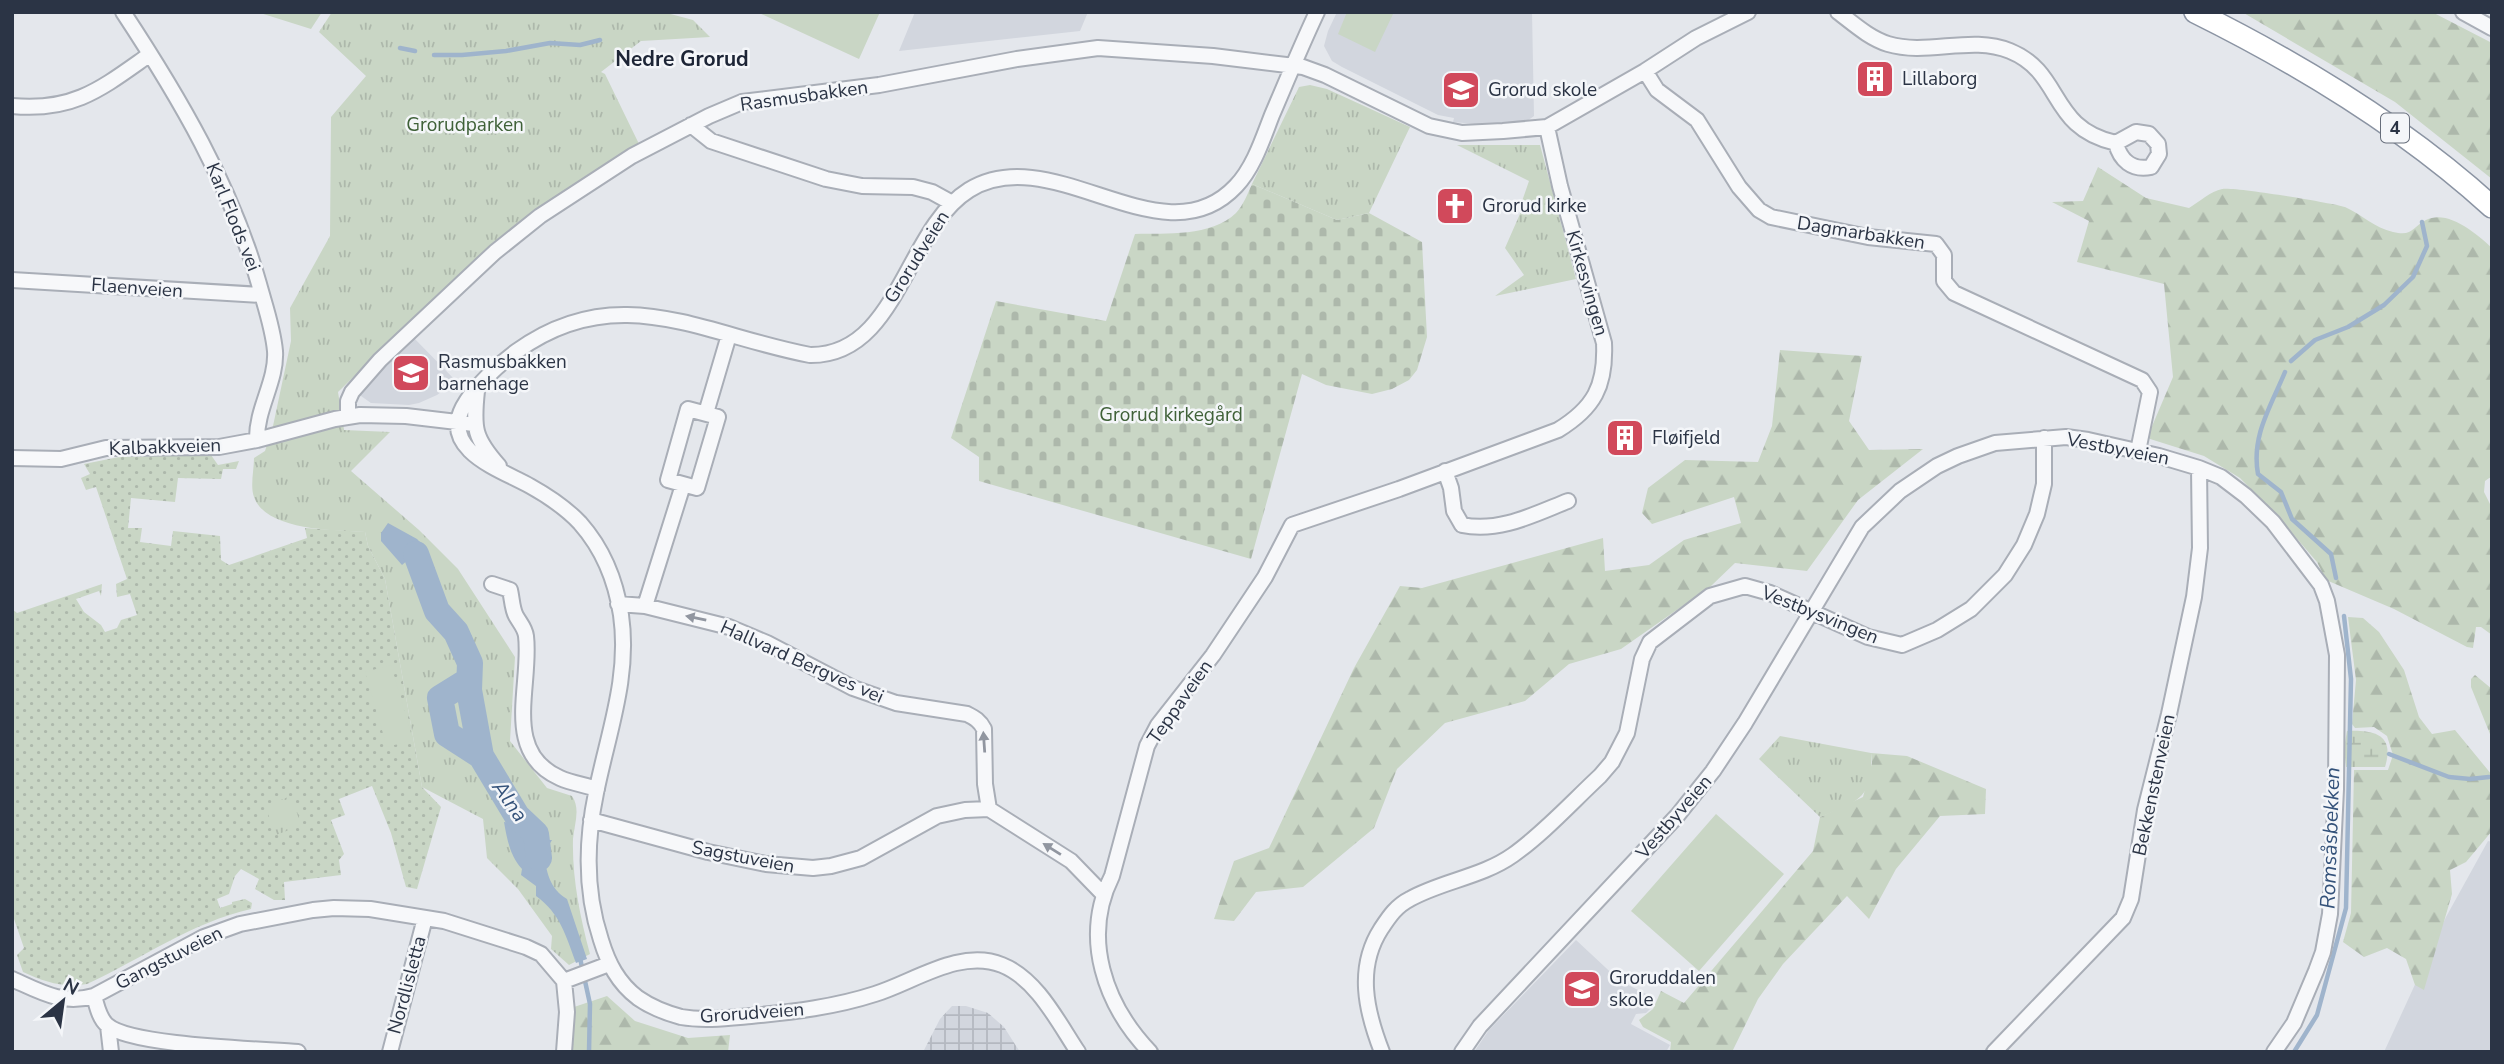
<svg xmlns="http://www.w3.org/2000/svg" width="2504" height="1064" viewBox="0 0 2504 1064" font-family="'Nunito Sans',sans-serif">
<style>
.built{fill:#d2d6de}
.industrial{fill:url(#industrial-grid)}
.grass{fill:url(#grass-dots)}
.forest{fill:url(#forest-firs)}
.wetland{fill:url(#wetland-marsh)}
.cemetery{fill:url(#cemetery-stones)}
.park{fill:url(#park-tufts)}
.garden{fill:#c9d6c5}
.water{fill:#9fb4cc}
.lines{fill:none;stroke-linecap:round;stroke-linejoin:round}
.stream{stroke:#9fb4cc;stroke-width:4.5}
.river{stroke:#9fb4cc;stroke-width:26}
.minor-casing{stroke:#a9aeb7;stroke-width:18}
.highway-casing{stroke:#8b94a3;stroke-width:24}
.minor{stroke:#f7f8fa;stroke-width:14}
.highway{stroke:#fff;stroke-width:21}
.oneway{fill:#9196a0}
.labels{text-anchor:middle;dominant-baseline:central;stroke-width:5;stroke-linejoin:round;paint-order:stroke}
.shield{fill:#f4f6f9;stroke:#676e7b;stroke-width:2}
.shield-label{font-size:18px;font-weight:bold;fill:#2b3445}
.poi-label{font-size:19px;fill:#2b3445;stroke:#f4f6f9;text-anchor:start}
.street-label{font-size:19px;fill:#2b3445;stroke:#f4f6f9}
.park-label{font-size:19px;fill:#3f6138;stroke:#f4f6f9}
.neighbourhood-label{font-size:21px;font-weight:bold;fill:#1d2536;stroke:#f4f6f9}
.water-label{font-size:21px;font-style:italic;fill:#34527a;stroke:#f4f6f9}
</style>
<defs>
<pattern id="industrial-grid" width="8" height="8" patternUnits="userSpaceOnUse" patternTransform="scale(1.75)"><rect width="8" height="8" fill="#d2d6de"/><path d="M0 4h8M4 0v8" fill="none" stroke="#b4b8c0"/></pattern>
<pattern id="grass-dots" width="8" height="8" patternUnits="userSpaceOnUse" patternTransform="scale(1.75)"><rect width="8" height="8" fill="#c9d6c5"/><path d="M2 2h.1M6 6h.1" fill="none" stroke="#adb8ab" stroke-width="1.8" stroke-linecap="round"/></pattern>
<pattern id="forest-firs" width="22" height="20" patternUnits="userSpaceOnUse" patternTransform="scale(1.75)"><rect width="22" height="20" fill="#c9d6c5"/><path d="M5 1l3.5 6h-7zM16 11l3.5 6h-7z" fill="#adb8ab"/></pattern>
<pattern id="wetland-marsh" width="20" height="14" patternUnits="userSpaceOnUse" patternTransform="scale(1.75)"><rect width="20" height="14" fill="#c9d6c5"/><path d="M1 5h8M5 5V1M11 12h8M15 12V8" fill="none" stroke="#adb8ab"/></pattern>
<pattern id="cemetery-stones" width="16" height="16" patternUnits="userSpaceOnUse" patternTransform="scale(1.75)"><rect width="16" height="16" fill="#c9d6c5"/><path d="M2 7V4a2 2 0 0 1 4 0v3zM10 15v-3a2 2 0 0 1 4 0v3z" fill="#adb8ab"/></pattern>
<pattern id="park-tufts" width="24" height="20" patternUnits="userSpaceOnUse" patternTransform="scale(1.75)"><rect width="24" height="20" fill="#c9d6c5"/><path d="M3 7l-1-3M5 7V3M7 7l1-3M15 17l-1-3M17 17v-4M19 17l1-3" fill="none" stroke="#adb8ab"/></pattern>
</defs>
<rect width="100%" height="100%" fill="#e4e7ec"/>
<path class="built" d="M915,12h173l-8,19 -181,20z
M1337,12h195l2,104 -7,5 -30,5 -44,-4 1,-4 -16,-3 -96,-48 -10,-6 -8,-15 4,-15z
M412,336l44,45 -19,14 -18,8 -10,2 -38,-2 -10,-7 1,-8z
M2488,841l4,1v210h-108l62,-135z
M1576,940l44,41 32,16 1,9 -7,7 -10,1 -5,10 39,21 -4,7h-192l15,-22z"/>
<path class="industrial" d="M952,1006h14l22,7 16,14 16,25h-97l17,-33z"/>
<path class="grass" d="M211,455l7,10 21,-4 -3,8h-13l-2,10 -43,-1 -3,24 -44,-4 -3,30h14l-2,14 31,4 2,-15 47,5 1,24 8,5 78,-27 -2,-10 60,4 3,14 17,33 37,208 19,20 -24,82 -11,-2 -15,-54 -19,-47 -33,13 6,16 -14,5 13,34 -5,6 2,15 -57,7 1,18h-11l-19,-11 4,-10 -18,-10 -6,7 -6,18 -12,5 3,9 12,-4v-2l13,-3 7,4 -1,6c-58,13 -110,50 -164,75 -24,4 -42,-2 -64,-12l-6,-17 7,-7 -12,-35v-304l5,4 85,-29 -1,12 -2,-5 -23,8 8,13 17,13 4,7 12,-4 4,-8 16,-5 -7,-21 -13,3 -1,-13 11,-5 -31,-92 -10,3 -5,-12 9,-4 -6,-10 35,-7z"/>
<path class="forest" d="M2242,12h190l60,31v136l-97,-77z
M2098,167l48,31 43,10c10,-6 22,-17 33,-19 9,-3 111,14 123,18 16,7 30,21 48,25 20,5 19,-5 33,-12 22,-11 51,14 66,28v228l-7,5 -1,11 8,16v127l-11,-8h-5l-3,21 -6,-1 -73,-38 -68,-29 -9,-18 -37,-43 -40,-41 -36,-22 -57,-18 26,-61 -9,-93 -87,-22 12,-41 -37,-19 31,-1z
M1780,350l82,6 -13,65 20,29 54,-1 -65,51 -51,71 -72,-8 -24,23 -90,63 -52,15 -44,37 -80,22 -48,46 -23,59 -71,59 -47,5 -22,29 -20,-2 20,-58 35,-13 85,-180 46,-82 22,2 181,-50 2,33 44,-6 35,-25 57,-17 -7,-26 -82,27 -10,-11 6,-25 37,-28 73,2 14,-36z
M2348,617l15,1 16,14 25,38 15,47 13,17 23,-4 37,45v56l-26,31 -16,8 2,24 -28,96 -9,-5 -9,-26 -19,-11 -23,9 -21,-15 8,-29 3,-143h34l5,-15 -6,-19 -13,-9 -19,1 -3,-4 4,-44z
M2475,675l17,14v50l-21,-52v-8z
M1871,753l36,3 79,33 -1,25 -45,2 -44,53 -27,50 -22,-23 -64,68 -25,35 -26,53h-62l1,-10 -28,-15 -4,-7 14,-11 8,-18 23,12 129,-152 7,-34 43,-20 9,-34z
M607,996l28,25 53,17 42,-3 -2,17h-157l4,-35 -1,-10z"/>
<path class="wetland" d="M2347,731c27,-1 48,3 38,36h-39l-2,-19z"/>
<path class="cemetery" d="M1252,184l85,36 32,-7 53,29 5,95 -10,33 -8,10 -17,9 -20,5 -46,-9 -24,-11 -51,185 -272,-78v-24l-28,-19 45,-137 110,20 29,-87c31,-1 76,3 101,-21 7,-7 12,-20 16,-29z"/>
<path class="park" d="M257,12h65l-11,17z
M332,12h331l30,8 17,17 -69,4 -40,31 4,2 34,70c-40,24 -79,48 -116,77 -67,51 -125,113 -185,171l6,38 46,2 -39,39 68,59 39,39 57,88 -5,84 37,47 25,8c9,13 2,29 1,43 -1,39 7,77 17,115l-21,11 -18,-16 1,-13 -34,-47 -31,-31 -4,-39 -61,-32 -37,-208 -17,-33 -3,-14c-30,-2 -99,-1 -111,-35 -4,-11 0,-27 0,-39l11,-7 8,-25 18,-85 -1,-33 40,-72 1,-119 35,-41 -47,-44z
M1310,85l17,4 83,38 -41,86 -32,7 -85,-36 47,-97z
M1457,145h83l36,134 -81,17 29,-21 -19,-27 18,-41 -2,-3 8,-23z
M1780,736l91,17c3,45 -13,49 -51,64l-61,-58z
M291,796l11,29 -26,10 -11,-29z"/>
<path class="garden" d="M757,12h123l-21,47z
M1347,12h47l-19,40 -37,-18z
M391,665l22,75 -26,7 -22,-75z
M1716,814l68,60 -85,97 -68,-60z"/>
<path class="water" d="M388,523l29,16 7,7 -22,19 -21,-24v-8z
M504,822l40,6 2,12h6l-4,7 -3,1c-1,19 4,41 22,51l20,60 -11,4c-10,-27 -16,-50 -40,-67v-10l-15,-11 1,-6c-12,-13 -15,-30 -18,-47z"/>
<g class="lines">
<path class="stream" d="M400,48l15,3
M434,55h28l44,-4 44,-8 30,2 20,-5
M2291,361l24,-21 33,-13 36,-22 29,-28 14,-31 -5,-24
M2285,372c-14,34 -34,64 -27,102l23,18 11,27 39,35 5,24
M2389,754l60,23 21,2 19,-2
M580,958l10,46 -1,48
M2294,1052l23,-37 29,-107 5,-229 -7,-63"/>
<path class="river" d="M416,554l21,57 19,21 14,31 -1,27 12,66 36,60 19,18 3,24
M469,680l-29,18 7,36 34,22"/>
<defs>
<path id="minor" d="M123,12c56,85 108,173 136,272 6,22 14,44 16,67 2,30 -19,58 -18,89
M1838,12c16,12 31,26 50,32 40,12 83,-9 122,7 54,22 38,77 106,92l20,-11 13,2 9,10 1,10 -8,13c-19,4 -31,-7 -35,-24
M2463,12l29,16
M1645,71l12,19 40,30 42,67 20,23 12,7 97,20 68,7 8,11v26l10,12 188,87 8,12 -12,59
M12,106c62,6 90,-18 137,-51
M691,125l20,16 115,38 36,7 51,1 19,5 20,11
M12,280l250,15
M477,391c-4,37 -3,47 22,75
M688,409l30,8 -21,71 -29,-8z
M706,413l23,-78
M348,416v-15l4,-9 28,-32 115,-108 45,-36 92,-60 77,-40 33,-14 137,-17 138,-26 81,-11 115,8 90,11 22,8 104,51 33,7 41,-2 44,-4 98,-56 51,-33 52,-26
M12,458l49,1 45,-11 113,-1 38,-7 78,-21 25,-4 46,1 68,8
M1445,471l6,17 3,23 8,14c37,8 73,-11 106,-24
M492,584l18,6c2,8 2,19 6,26 4,7 9,12 10,20 6,49 -25,116 34,142 11,5 25,7 37,11
M618,604l27,2 84,21 38,16 86,45 43,15 71,11c8,4 13,7 17,15l1,55 4,25
M645,606l38,-121
M591,820l117,32 58,12 47,4 18,-2 30,-8 76,-42 28,-6 24,-1 82,52 32,33
M12,979c29,13 50,26 82,17l110,-59 36,-13 73,-14 21,-2 36,1 74,12 82,26 15,7 23,27 3,31 -3,40
M564,981l45,-17
M94,996c3,10 5,22 13,29 23,21 155,24 191,27
M108,1026l3,26
M390,1052l35,-134
M1078,1052c-20,-30 -41,-73 -76,-87 -42,-17 -88,17 -127,29 -40,13 -82,18 -124,22 -23,2 -47,5 -70,1 -15,-4 -30,-10 -43,-19 -20,-15 -30,-35 -37,-58 -16,-48 -15,-99 -5,-147 12,-60 34,-116 25,-178 -5,-33 -18,-66 -41,-92 -14,-15 -32,-27 -50,-37 -28,-16 -90,-35 -67,-79 10,-19 36,-43 54,-56 101,-73 187,-16 293,4 88,1 95,-125 159,-165 84,-52 194,74 267,-4 18,-19 27,-48 36,-71 15,-35 29,-69 45,-103
M1150,1052c-45,-47 -69,-114 -38,-176l35,-130 11,-21 55,-70 52,-78 27,-52 107,-36 159,-59c36,-22 48,-44 46,-87l-44,-157 -13,-59
M1382,1052c-16,-41 -26,-84 -1,-123 8,-12 15,-23 29,-30 32,-18 72,-22 103,-44 31,-22 59,-53 87,-79l12,-14 15,-29 15,-74 8,-17 60,-46 35,-10 25,7 98,44 34,8 35,-15 34,-21 34,-34 19,-30 13,-31 7,-30v-46
M1462,1052l18,-26 197,-210 36,-45 32,-48 117,-196 38,-36 37,-25 21,-10 37,-13 71,-6 22,3 71,16 40,12 22,9 25,19 27,26 48,63 6,16 10,54 -1,134 -6,125 -7,38 -7,19 -22,52 -20,29
M1994,1052l129,-134 8,-19 14,-89 24,-96 25,-117 6,-49 -1,-80"/>
<path id="highway" d="M2195,12c107,53 209,115 297,195"/>
</defs>
<use href="#minor" class="minor-casing"/>
<use href="#highway" class="highway-casing"/>
<use href="#minor" class="minor"/>
<use href="#highway" class="highway"/>
</g>
<defs><path id="oneway-solid" d="M-6-.8H1V-3.2L6.5 0L1 3.2V.8H-6Z" transform="scale(1.75)"/></defs>
<g class="oneway">
<use href="#oneway-solid" transform="translate(696 618) rotate(-168)"/>
<use href="#oneway-solid" transform="translate(984 742) rotate(-94)"/>
<use href="#oneway-solid" transform="translate(1052 849) rotate(-148)"/>
</g>
<defs>
<symbol id="building-square" viewBox="-11 -11 22 22"><rect x="-9" y="-9" width="18" height="18" rx="4" fill="#d1495b" stroke="#f4f6f9"/><path d="M-4-6H4V6H1V3H-1V6H-4ZM-2.5-4.3h1.7v1.8h-1.7ZM.8-4.3h1.7v1.8H.8ZM-2.5-1h1.7V.8h-1.7ZM.8-1h1.7V.8H.8Z" fill="#fff"/></symbol>
<symbol id="school-square" viewBox="-11 -11 22 22"><rect x="-9" y="-9" width="18" height="18" rx="4" fill="#d1495b" stroke="#f4f6f9"/><path d="M0-5L7-2L0 1L-7-2ZM-4 1L0 2.5L4 1V4Q0 6-4 4Z" fill="#fff"/></symbol>
<symbol id="church-square" viewBox="-11 -11 22 22"><rect x="-9" y="-9" width="18" height="18" rx="4" fill="#d1495b" stroke="#f4f6f9"/><path d="M-1.2-6h2.4v3.5h3.3v2.4h-3.3V6h-2.4V-.1h-3.3v-2.4h3.3Z" fill="#fff"/></symbol>
</defs>
<g fill-rule="evenodd">
<use href="#building-square" x="1853" y="57" width="44" height="44"/>
<use href="#school-square" x="1439" y="68" width="44" height="44"/>
<use href="#church-square" x="1433" y="184" width="44" height="44"/>
<use href="#school-square" x="389" y="351" width="44" height="44"/>
<use href="#building-square" x="1603" y="416" width="44" height="44"/>
<use href="#school-square" x="1560" y="967" width="44" height="44"/>
</g>
<g class="labels">
<rect class="shield" x="2381" y="113.5" width="28" height="29" rx="5"/>
<g class="shield-label">
<text x="2395" y="128">4</text>
</g>
<g class="poi-label">
<text x="1902" y="79">Lillaborg</text>
<text x="1488" y="90">Grorud skole</text>
<text x="1482" y="206">Grorud kirke</text>
<text x="438" y="362">Rasmusbakken<tspan x="438" dy="22">barnehage</tspan></text>
<text x="1652" y="438">Fløifjeld</text>
<text x="1609" y="978">Groruddalen<tspan x="1609" dy="22">skole</tspan></text>
</g>
<g class="street-label">
<text transform="translate(804 96) rotate(-8)">Rasmusbakken</text>
<text transform="translate(233 217) rotate(68)">Karl Flods vei</text>
<text transform="translate(1861 233) rotate(9)">Dagmarbakken</text>
<text transform="translate(917 257) rotate(-58)">Grorudveien</text>
<text transform="translate(1587 283) rotate(74)">Kirkesvingen</text>
<text transform="translate(137 288) rotate(4)">Flaenveien</text>
<text transform="translate(165 447) rotate(-2)">Kalbakkveien</text>
<text transform="translate(2118 449) rotate(11)">Vestbyveien</text>
<text transform="translate(1820 615) rotate(22)">Vestbysvingen</text>
<text transform="translate(802 662) rotate(24)">Hallvard Bergves vei</text>
<text transform="translate(1180 702) rotate(-55)">Teppaveien</text>
<text transform="translate(2154 785) rotate(-78)">Bekkenstenveien</text>
<text transform="translate(1674 817) rotate(-49)">Vestbyveien</text>
<text transform="translate(743 857) rotate(11)">Sagstuveien</text>
<text transform="translate(169 958) rotate(-27)">Gangstuveien</text>
<text transform="translate(407 985) rotate(-75)">Nordlisletta</text>
<text transform="translate(752 1013) rotate(-4)">Grorudveien</text>
</g>
<g class="park-label">
<text x="465" y="125">Grorudparken</text>
<text x="1171" y="415">Grorud kirkegård</text>
</g>
<g class="neighbourhood-label">
<text x="682" y="59">Nedre Grorud</text>
</g>
<g class="water-label">
<text transform="translate(510 801) rotate(55)">Alna</text>
<text transform="translate(2330 838) rotate(-88)">Romsåsbekken</text>
</g>
</g>
<rect width="2504" height="1064" fill="none" stroke="#2b3445" stroke-width="28"/>
<g transform="translate(63 1001) rotate(29)" stroke="#f4f6f9" stroke-width="5" paint-order="stroke">
<path d="M0-5L12 26L0 18L-12 26Z" fill="#2b3445"/>
<text y="-10" font-size="19" font-weight="bold" text-anchor="middle" fill="#2b3445">N</text>
</g>
</svg>
